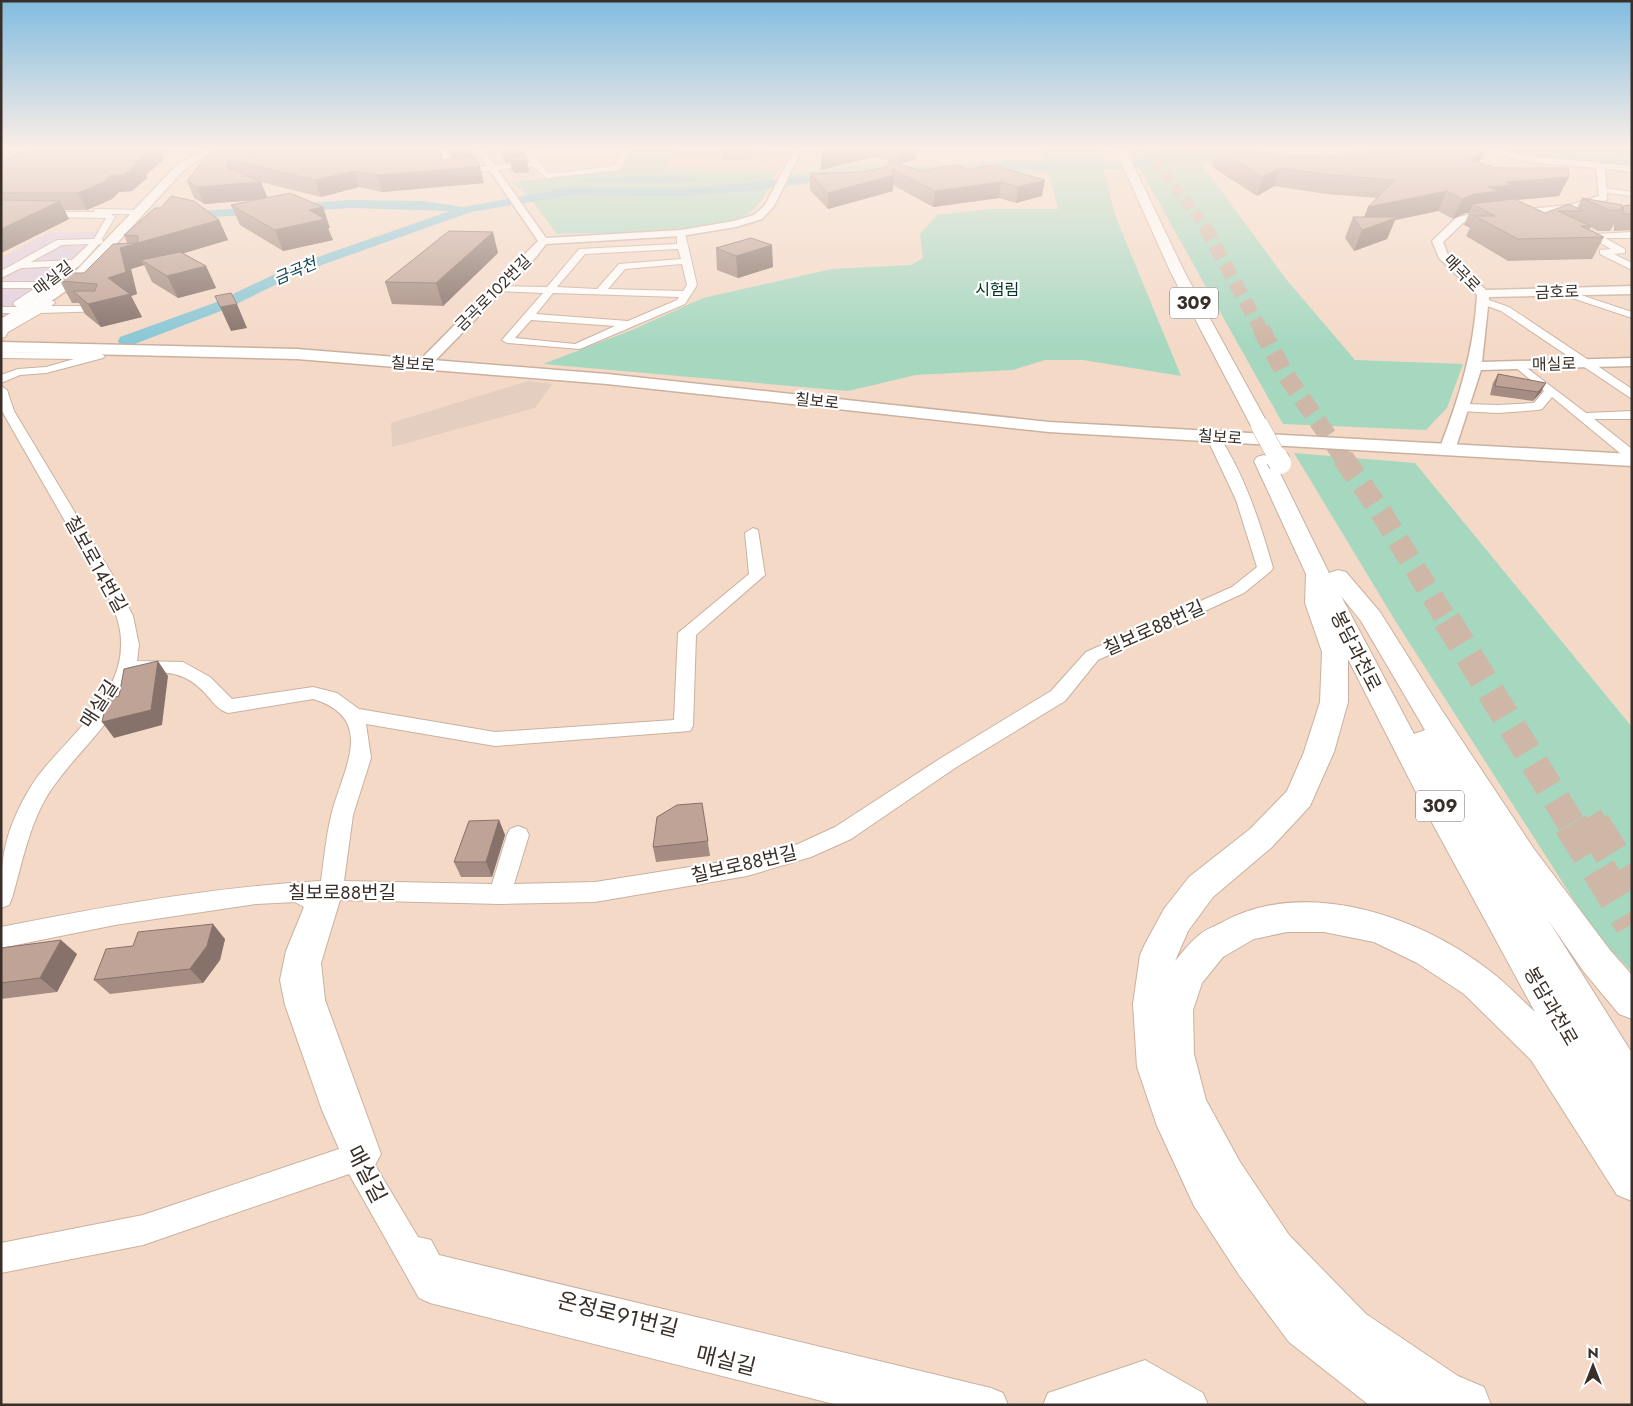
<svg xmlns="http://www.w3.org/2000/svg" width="1633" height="1406" viewBox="0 0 1633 1406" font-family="Jost,'Noto Sans KR',sans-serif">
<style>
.commercial{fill:#e1cfe0}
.industrial{fill:#e3cec0}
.built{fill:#edcdb6}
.green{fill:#a6d8c0}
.water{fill:#89c7d5}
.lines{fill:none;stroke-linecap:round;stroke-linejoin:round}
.river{fill:#89c7d5;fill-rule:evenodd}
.motorway-tunnel-far5{stroke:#cfb7a7;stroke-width:11;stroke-dasharray:11 5.5;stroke-linecap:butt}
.motorway-tunnel-far4{stroke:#cfb7a7;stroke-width:14;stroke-dasharray:14 7;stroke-linecap:butt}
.motorway-tunnel-far3{stroke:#cfb7a7;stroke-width:18;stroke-dasharray:18 9;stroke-linecap:butt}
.motorway-tunnel-far2{stroke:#cfb7a7;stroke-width:22;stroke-dasharray:22 11;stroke-linecap:butt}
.motorway-tunnel-far1{stroke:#cfb7a7;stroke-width:28;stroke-dasharray:28 14;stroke-linecap:butt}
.motorway-tunnel{stroke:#cfb7a7;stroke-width:35;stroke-dasharray:35 18;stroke-linecap:butt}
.minor-casing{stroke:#cab19f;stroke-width:2}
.tertiary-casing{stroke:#cab19f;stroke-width:3}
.secondary-casing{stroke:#cab19f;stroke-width:3}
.trunk-casing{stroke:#cab19f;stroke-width:2}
.minor{fill:#fff;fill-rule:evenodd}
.tertiary{fill:#fff;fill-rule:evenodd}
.secondary{fill:#fff;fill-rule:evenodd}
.trunk{fill:#fff;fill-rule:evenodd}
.trunk-bridge-far1-casing{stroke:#cab19f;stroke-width:19;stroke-linecap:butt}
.trunk-bridge-casing{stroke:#cab19f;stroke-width:24;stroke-linecap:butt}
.trunk-bridge-far1{stroke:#fff;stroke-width:18}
.trunk-bridge{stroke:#fff;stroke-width:22}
.wall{fill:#a58c82}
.shaded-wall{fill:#86726a}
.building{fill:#c0a397;stroke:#86726a}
.labels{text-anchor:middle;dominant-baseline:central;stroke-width:4.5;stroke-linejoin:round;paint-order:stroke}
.far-water-label{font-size:16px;font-style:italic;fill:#0d444f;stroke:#fff}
.far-street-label{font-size:16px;fill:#392f28;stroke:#fff}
.far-park-label{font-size:16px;fill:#053424;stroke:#fff}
.shield{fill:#fff;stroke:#746d68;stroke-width:1}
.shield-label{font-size:18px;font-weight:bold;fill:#392f28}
.street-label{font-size:19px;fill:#392f28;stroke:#fff}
.near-street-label{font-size:22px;fill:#392f28;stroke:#fff}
</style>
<rect width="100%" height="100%" fill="#f4d9c7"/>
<path class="commercial" d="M457,146h171l-5,5 -4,1 -96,-1 18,25 -27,3 -10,-14 -48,5 -5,-6v-12z
M1245,146h144l-56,8h-43l-24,-2z
M102,232l-45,49 -49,30 -7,2v-55l47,-25z"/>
<path class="industrial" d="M528,381l24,3 -17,24 -143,39 -1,-24z"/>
<path class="built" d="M1,146h76l-46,13 -30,3z
M682,146h109l-15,26 -112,-3z"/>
<path class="green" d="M634,146h48l-18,23 112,3c-6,13 -13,30 -24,39 -35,28 -149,20 -195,23l-27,-36 -18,-16 107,-12z
M1042,146h55l8,14 -1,11 11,44 66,161 -98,-16h-38l-32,10 -97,5 -68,16 -305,-27 89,-34 71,-32 129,-29 79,-4 12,-7 -3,-24 17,-19 53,-6h68l-9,-36c-87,-2 -175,3 -260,13l2,-12 66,-9 75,1 75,-6 39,1z
M1127,146h118l21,6 24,2h43l56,-8 44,3 27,-2 30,7 -289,9 85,116 69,81 108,4 -16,44 -21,22 -143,-6z
M1478,146h154v20l-85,-7z
M1294,453l121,10 217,264v245l-37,-39 -199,-311z"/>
<path class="water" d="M637,176l50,1 15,3 -40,3 -86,-2z"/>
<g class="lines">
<path class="river" d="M1514,146l118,2v6l-69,-5 -102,7 -5,-3 5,-3z
M1255,154l4,1v4l-80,2 -53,8h-117l-81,7 -6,-3 6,-3 81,-7h117l53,-8z
M848,171l4,1v4l-102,15 -69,5 -109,-1 -101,17 -169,60 -76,37 -94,36h-12l-2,-4 2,-4 94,-34 78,-37 158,-55 -99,-3 -182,12 -2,-3 6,-4 178,-13 72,1 40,6 109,-20 109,1 69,-5z"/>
<path class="motorway-tunnel-far5" d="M1145,146l61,82"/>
<path class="motorway-tunnel-far4" d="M1205,227l56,103"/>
<path class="motorway-tunnel-far3" d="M1261,329l24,45 59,85"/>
<path class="motorway-tunnel-far2" d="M1343,458l38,54 66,109"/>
<path class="motorway-tunnel-far1" d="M1447,620l125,205
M1589,817l5,8"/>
<path class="motorway-tunnel" d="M1571,824l61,100
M1593,824l39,62"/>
<defs>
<path id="minor" d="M448,146h8l-7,7 3,17 78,-8 -5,-10 6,-6h7l-4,4 89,1 3,-5h7l-14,24 -72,8 -14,-12 -87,9 -4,-23zM533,154l88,1 -8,11 -64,8z
M1325,146h46l-32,6z
M1603,188l29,4v4l-32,-4 -1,-2z
M95,209l44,1 4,2 -4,2h-28l4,3 -13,22 1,4 -4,1 -19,21 -50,36h24l1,2 -4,3h52l4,1v4l-66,2 -33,19 -3,5 -4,1v-11l24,-14h-24v-6h16l-4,-3 1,-2 21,-14h-34v-6h43l21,-16 -44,2 -20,10v-7l56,-31 37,-1 12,-21 -105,-2v-4h93zM89,244l-17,16 -41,2 31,-17z
M1577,226h6l14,8 35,-2v6h-27l20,11v4l-11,1 18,9v7l-32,-16v-4l11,-1 -34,-19z
M681,230l4,3 12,52 -12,19 -105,45 -73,-6 -5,-3 41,-47 -45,-2 -3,-1v-4l52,1 32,-38 98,-5v-11zM678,249l3,10 -62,5 -22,25 -40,-2 28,-33zM682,264l5,21 -4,6 -75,-2 17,-20zM553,293l126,4 -2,3 -49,21 -92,-7zM531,320l84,6 -40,18 -60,-6z
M1563,289l69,23v6l-72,-24v-4z
M1483,298l26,9 123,82v10l-131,-88 -22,-8v-4z
M1,352l98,1 6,3 -2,2 -57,15 -26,2 -19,8v-8l17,-6 28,-2 28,-8 -73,-1z
M1519,362l67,51 46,-2v8h-38l38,30v11l-5,-1 -75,-62 -10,12 -4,1 -40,3 -39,-2 -2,-3 6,-4 35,1 36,-2 10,-12 -29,-24v-4z
M1,386l6,4 7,21 99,165 20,40 6,29 -2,16 46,1 27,15 22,22 81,-12 24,6 22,16 136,23 179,-12 4,-87 71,-59 -4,-41 8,-5 5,2 7,45 -69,60 -3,91 -3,5 -195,15 -129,-22 5,34 -18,57 -9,66 148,3 15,-49 3,-6 8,-3 8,3 3,6 -15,49 81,-2 152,-24 51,-14 37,-17 106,-69 110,-67 35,-39 146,-65 25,-20 -21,-67 -30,-64 1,-3h10c27,40 43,89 56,135l-2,3 -27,22 -146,67 -33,41 -110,67 -104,71 -40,18 -64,19 -152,26 -95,2 -160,-4 -19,63 4,37 56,154 -6,11 43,72 13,3 8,15 552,133 12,5 5,12h-170l-408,-102 -11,-5 -70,-124 -206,71 -142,28v-30l142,-28 196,-66 -17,-39 -37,-105 -5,-25 6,-29 18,-44 -9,-5 -39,2 -141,21 -114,23v-21c106,-21 212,-40 320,-46 3,-22 5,-44 10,-65 10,-44 48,-97 -18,-117l-85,14c-10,-3 -16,-12 -23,-20 -23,-24 -41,-21 -71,-20 -18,49 -52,73 -81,114 -23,32 -30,74 -41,111l-3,7 -8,3c0,-35 0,-60 15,-93 5,-12 14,-28 22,-39 36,-47 102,-92 78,-161 -9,-26 -26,-52 -41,-76 -24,-43 -49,-85 -73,-128z
M1145,1360l58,33 5,12h-165l5,-12z"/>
<path id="tertiary" d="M484,146h10l-6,5v5l58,82 135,-8 53,-9 20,-6 11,-10 31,-59h8l-30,60 -12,13 -26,8 -55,9 -135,8 -10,13 -108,111h-10l-2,-3 2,-3 120,-121 -58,-85v-6z
M1461,146h17l50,10 104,10v6l-27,-3 2,31 -36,11 -100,9 -7,2 -21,20 5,13 38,35 146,-4v8l-143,3 -7,65 150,-4v8l-151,4 -26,80 -8,5 -8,-5c20,-51 35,-100 38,-155l-38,-37 -7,-17 24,-23 10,-3 104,-10 29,-9 -3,-28 -68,-6z"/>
<path id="secondary" d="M216,146h14l-34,15 -13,10 -97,106 -42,29 -43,23v-10l75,-48 99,-104 15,-10z
M1,342l296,7 310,25 442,48 583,32v12l-583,-34 -442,-48 -310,-25 -296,-7z"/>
<path id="trunk" d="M1114,146h10l61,127 84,153 -2,4h-14l-2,-4 -80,-153z
M1264,455l7,2 3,4 55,112 9,-3 8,2 34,40 61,97 93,140 76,101 22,25v44l-13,-5 -35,-42 -36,-52 84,133v148l-15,-6 -86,-135 -67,-66 -47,-31 -43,-21 -50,-10h-37l-33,7 -31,18 -21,26 -9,27 1,44 12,46 34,62 49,73 77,79 92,62 26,11 7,18h-122l-80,-63 -50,-67 -45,-69 -37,-80 -20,-59 -4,-63 7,-49 5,-11 19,-35 25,-32 61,-48 37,-38 17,-39 16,-50 2,-50 -17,-49 1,-29 -52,-113 3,-4zM1341,596l20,25 64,109 -11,4zM1348,659l75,147 112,206c-15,-14 -29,-29 -45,-41 -70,-55 -186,-95 -269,-48 -8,4 -17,7 -23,13 -9,7 -16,17 -23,25l13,-30 25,-34 59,-50 38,-41 24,-54 14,-50z"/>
</defs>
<use href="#minor" class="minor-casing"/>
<use href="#tertiary" class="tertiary-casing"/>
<use href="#secondary" class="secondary-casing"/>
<use href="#trunk" class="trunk-casing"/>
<use href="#minor" class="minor"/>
<use href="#tertiary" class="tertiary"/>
<use href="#secondary" class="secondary"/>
<use href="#trunk" class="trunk"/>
<defs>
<path id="trunk-bridge-far1" d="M1260,426l18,33"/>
<path id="trunk-bridge" d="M1277,458l3,5"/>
</defs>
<use href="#trunk-bridge-far1" class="trunk-bridge-far1-casing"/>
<use href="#trunk-bridge" class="trunk-bridge-casing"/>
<use href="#trunk-bridge-far1" class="trunk-bridge-far1"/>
<use href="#trunk-bridge" class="trunk-bridge"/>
</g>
<path class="wall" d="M71,146h99l-9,9 2,5 -17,15 1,3 -15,13 -13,1 -7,7 -25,11h-23l5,9 -68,34v-90l24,-11 47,-5z
M216,146l225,5 1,9 9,-1 -2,-13h33l-4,4h-7l2,8 11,25 -102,9 -23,-5 -38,10 -60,-15 6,16 63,30h-2l5,12 -50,11 -43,-26 -9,-20 25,-5 -52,4 -10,-6 -7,-17z
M491,146h38l-4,3h-2l6,23 -15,1 -3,-3 -1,-8 -5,1 -4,-13h-9z
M538,146h22l-3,2h-19z
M724,146h32v2l-6,12h-28l-1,-9z
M824,146h93l-1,13 -17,5 23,7 33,-6 87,31 -26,7 -17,-5 -66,9 -40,-22v6l-65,18 -18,-19v-16l52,-2 25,-5 2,-6 -16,-4 -52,13 1,-17z
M1217,149l34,6 228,8 18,5 72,9 -10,19 -43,4 29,13 32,-5 5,-10 39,11 2,-3 9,-1v25l-18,1v-7l-4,7h-12l-7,-4 -2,3 15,7 -12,22 -84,2 -42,-25 4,-8 -6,-3 5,-12h-4l-12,6 -15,-8 -43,9 -8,19 -33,12 -9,-13 8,-21h11l13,-19 -51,-4 -52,-8 -17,10 -45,-29z
M219,220l9,20 -45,13 23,13 10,22 -38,10 -26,-16 -8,-17 -13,4 6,25 -6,2 11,21 -41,10 -16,-13 -6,-11h-7l-12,-22 24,-8 43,-30 -3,-8z
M716,248l57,19 -35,11 -21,-8z
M498,253l-55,53 -51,-2 -7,-22z
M1498,374l43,18 -8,9 -43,-6 3,-12z
M702,803l8,53 -54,6 -3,-15z
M499,820l6,15 -13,42h-31l-7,-15z
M225,939l-5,21 -17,23 -93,11 -16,-14z
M1,948l76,6 -20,38 -56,7z"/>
<path class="shaded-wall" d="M150,146h20l-9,9 2,5 -17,15 1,3 -15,13 -13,1 -7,7 -25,11 -9,-17 57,-31z
M439,146h7l-5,5 3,19 36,-3 4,16 -102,9 -5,-17 64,-15z
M477,146h5l-4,4z
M509,146h14l2,14h2l2,12 -15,1 -2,-12 -3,-3 1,4 -5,1 -4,-16z
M752,146h4v2l-6,12 -1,-8z
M849,146h25l-1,11 -52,13 1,-17z
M903,146h14l-1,13 -17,5 1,-17z
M1486,148l-8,17 -8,-5z
M471,150l4,16 -21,2 -4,-16z
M229,160l6,16 -9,-9z
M1280,168l-6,18 -17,10 5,-19z
M354,171l5,16 -38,10 -6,-17z
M894,175l-1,16 -65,18v-16z
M1569,177l-10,19 -86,8 -4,9h-4l-12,6 9,-20 26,-12 18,-5z
M1045,180l-3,16 -26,7 2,-16z
M261,182l7,17 -64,5 -7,-17z
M1001,182l-2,16 -66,9 2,-16z
M1447,191l-9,20 -43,9 -8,19 -33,12 8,-21 -2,-2 8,-21z
M60,201l9,18 -68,34v-24z
M323,207l7,21h-2l5,12 -50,11 -8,-21 34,-20z
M219,220l9,20 -80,24 -7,-4 3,5 -13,4 6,25 -6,2 11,21 -41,10 -13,-23 20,-26 12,-30z
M493,232l5,21 -55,53 -7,-23z
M772,245l1,22 -35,11 -2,-22z
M206,266l10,22 -38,10 -11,-22z
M237,304l10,24 -16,3 -11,-24z
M1546,383l-5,9 -8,9 5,-9z
M158,661l10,15 -6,49 -48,13 -12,-16z
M499,820l6,15 -13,42 -6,-15z
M213,924l12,15 -5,21 -17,23 -13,-14z
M61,940l16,14 -20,38 -17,-14z"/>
<path class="building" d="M84,146h70l-19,16h4l-15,13h-13l-7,7 -26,11h-77v-30l17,-10 7,-1 5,-3z
M216,146h223l2,14 34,-3 5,10 -103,8 -23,-4 -39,9 -86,-20 -3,7 35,15 -64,5 -10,-6 24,-31z
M449,146h20l2,4 -21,2z
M724,146h28l-3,6 -28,-1z
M824,146h25l-27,7z
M1435,148h51l-16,12 27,8h71l1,9 -63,5 7,3 -25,2 10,4 -24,3 -12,5 -15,-8 -79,16 27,-27 -62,-5 -53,-7 -18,9 -45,-28 27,5 7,-4v5l109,1z
M525,156l2,4 -15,1 -3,-3z
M890,161l32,10 33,-6 14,5 22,-5 54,15 -27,7 -17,-5 -66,9 -43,-22 2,6 -66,18 -18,-19 52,-2 25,-5z
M290,193l33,14 -14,3 16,9 -50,11 -44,-25z
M171,196l23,5 25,19 -99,28 6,24 -18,6 22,16 -42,10 -15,-13h22l2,-7 -37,-3 11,-8h13l29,-29 25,-1v-7l-14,-1 31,-27h6z
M1582,198l40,7 -1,5h-12z
M1514,199l31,14 24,-9 14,7h-25l33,15h-10l23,11 -86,2 -43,-23h20l-22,-12z
M1,200l59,1 -59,28z
M1632,205v9h-8l-1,-8z
M1353,217h42l1,1 -34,12z
M449,231l44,1 -57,51 -51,-1z
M751,238l21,7 -36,11 -20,-8z
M180,252l26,14 -39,10 -26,-16z
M231,293l6,11 -17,3 -5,-11z
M1498,374l48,9 -8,9 -43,-6z
M158,661l-7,49 -49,12 5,-23 12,-3 5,-27z
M702,803l6,38 -55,6 4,-30 20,-12z
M499,820l-13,42h-32l15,-41z
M213,924l-6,22 -17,23 -96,11 12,-31 27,-3 5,-14z
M61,940l-21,38 -39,5v-35z"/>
<linearGradient id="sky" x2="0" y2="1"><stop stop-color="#82bce0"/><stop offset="0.43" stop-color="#faeee6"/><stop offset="1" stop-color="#faeee6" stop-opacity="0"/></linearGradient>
<rect width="1633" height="343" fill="url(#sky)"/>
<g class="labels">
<g class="far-water-label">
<text transform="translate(295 271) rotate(-23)">금곡천</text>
</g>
<g class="far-street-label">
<text transform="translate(1462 273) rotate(46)">매곡로</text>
<text transform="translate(53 278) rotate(-38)">매실길</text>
<text transform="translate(1557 292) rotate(-2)">금호로</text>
<text transform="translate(493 293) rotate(-45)">금곡로102번길</text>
<text transform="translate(413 364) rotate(4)">칠보로</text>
<text transform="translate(1554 364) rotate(-1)">매실로</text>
<text transform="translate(817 401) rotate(6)">칠보로</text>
<text transform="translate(1220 437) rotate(4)">칠보로</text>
</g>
<g class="far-park-label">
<text x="997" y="289">시험림</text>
</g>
<g class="shield">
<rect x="1170" y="287.5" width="48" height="31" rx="4"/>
<rect x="1416" y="790.5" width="48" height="31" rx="4"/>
</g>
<g class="shield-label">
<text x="1194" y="303">309</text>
<text x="1440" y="806">309</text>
</g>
<g class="street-label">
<text transform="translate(96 564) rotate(61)">칠보로14번길</text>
<text transform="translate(1154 628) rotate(-24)">칠보로88번길</text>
<text transform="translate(1356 651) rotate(63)">봉담과천로</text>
<text transform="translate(99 704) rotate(-57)">매실길</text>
<text transform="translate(744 864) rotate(-13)">칠보로88번길</text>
<text x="342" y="892">칠보로88번길</text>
<text transform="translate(1551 1006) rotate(60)">봉담과천로</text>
</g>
<g class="near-street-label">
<text transform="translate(367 1174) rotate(63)">매실길</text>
<text transform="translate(618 1314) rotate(14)">온정로91번길</text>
<text transform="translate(726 1360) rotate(14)">매실길</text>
</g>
</g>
<rect width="1633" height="1406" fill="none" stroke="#392f28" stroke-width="5"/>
<g transform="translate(1593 1366)" stroke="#ffffff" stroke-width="4" paint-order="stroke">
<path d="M0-4L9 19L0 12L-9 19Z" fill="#392f28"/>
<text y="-8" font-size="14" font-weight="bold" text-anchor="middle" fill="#392f28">N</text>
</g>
</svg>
